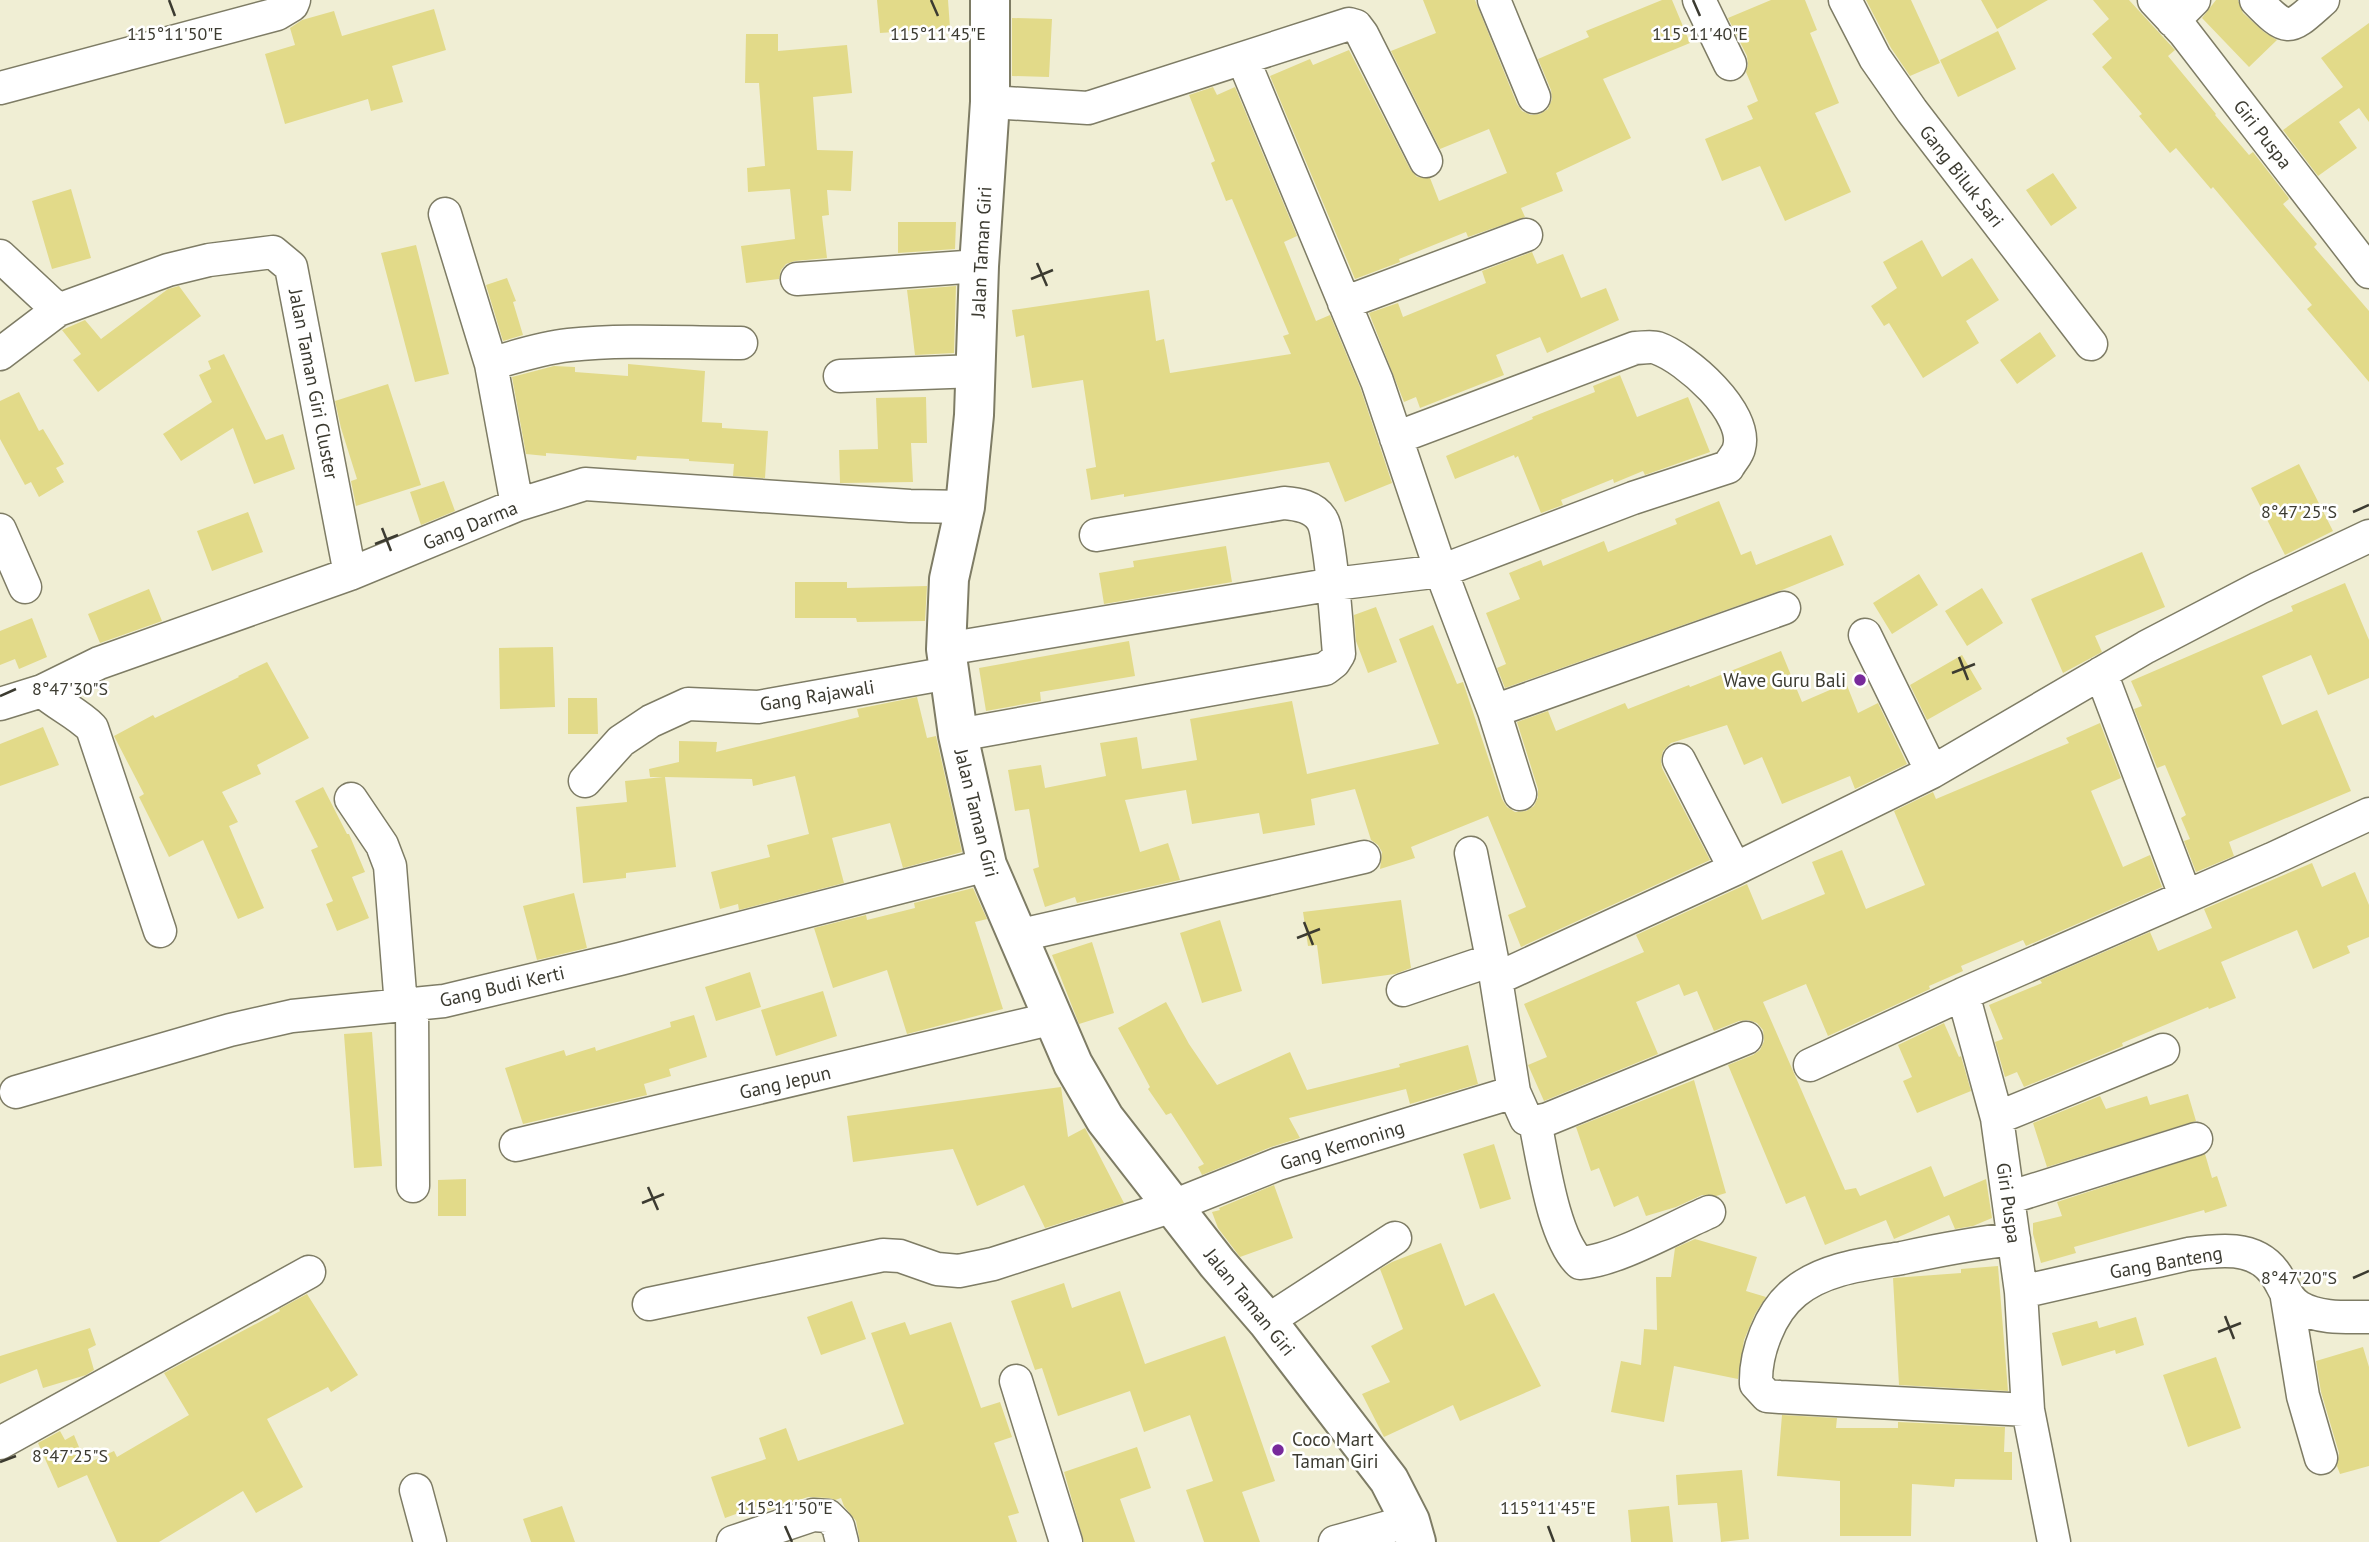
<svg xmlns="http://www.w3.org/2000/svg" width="2369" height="1542" viewBox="0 0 2369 1542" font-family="'PT Sans',sans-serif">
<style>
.building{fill:#e2da89}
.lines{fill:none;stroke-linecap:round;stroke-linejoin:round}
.minor-casing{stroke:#7e7c65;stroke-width:35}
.tertiary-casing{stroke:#7e7c65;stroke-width:42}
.minor{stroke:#fff;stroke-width:32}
.tertiary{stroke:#fff;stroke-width:38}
.ticks{fill:none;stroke:#3c3b31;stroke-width:2.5}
.poi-dot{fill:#782a9b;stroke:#fff;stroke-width:2.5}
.labels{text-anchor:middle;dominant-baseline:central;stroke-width:5;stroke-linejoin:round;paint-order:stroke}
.street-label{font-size:19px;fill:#3c3b31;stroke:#fff}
.poi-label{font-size:19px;fill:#3c3b31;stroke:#fff;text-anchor:end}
.ticks-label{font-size:18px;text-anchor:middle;fill:#3c3b31;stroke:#fff;stroke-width:5;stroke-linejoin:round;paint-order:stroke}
</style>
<rect width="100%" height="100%" fill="#f0eed4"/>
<path class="building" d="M877,0h71l2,28 -70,5z
M1423,0h52l42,104 5,7 9,4 9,-1 8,-5 4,-10 -1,-9 -13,-31 51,-22 -3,-6 76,-31h10l18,43 -87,36 28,59 -75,35 7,18 -42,17 4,9 -57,20 -2,-5 -67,27 1,3 -45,17 -85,-203 40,-17 3,6 36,-15 61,119 7,8 13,1 9,23 68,-28 -18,-44 -49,20 -49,-98 45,-18z
M1771,0h34l12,30 -7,3 29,70 -24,10 36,79 -66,29 -25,-55 -38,15 -17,-42 48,-20 -6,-13 11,-5 -12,-29 2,-7 -1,-9 -19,-38z
M1866,0h45l29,63 -30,13 -19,-28z
M1981,0h67l-51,29z
M2093,0h36l46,50 -7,6 48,58 -1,1 34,40 4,-3 35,45 1,2 -6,5 34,40 -3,3 55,64v71l-62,-73 5,-4 -99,-118 -2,2 -35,-41 -6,5 -31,-37 3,-2 -40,-47 10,-9 -20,-24 17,-15z
M2216,0h22l5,13 21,19 13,8 -28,27 -47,-49z
M434,9l12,41 -54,16 11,36 -32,9 -3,-12 -83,25 -20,-70 30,-9 -5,-17 12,-8 32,-9 8,25z
M1012,18l40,1 -3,58 -37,-1z
M2369,23v99l-10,-14 -20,14 18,26 -39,28 -35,-46 60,-43 -22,-29z
M1998,31l18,38 -58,28 -18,-37z
M746,34h32v17l69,-6 5,48 -39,4 4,53 36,1 -2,40 -24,-1 2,25 -7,1 5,42 -32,3 -9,3 -5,6 -2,9 -33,4 -5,-37 54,-7 -5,-50 -42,3 -1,-24 18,-2 -6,-83h-14z
M1213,87l4,8 18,-8 62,149 -13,6 32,79 14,-6 30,72 32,96 -47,19 -16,-40 -205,35v-3l-33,6 -5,-31 10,-2 -13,-87 -51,8 -8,-53 -8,2 -4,-27 137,-20 7,51 8,-2 6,34 121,-19 -8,-18 6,-2 -57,-135 -6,2 -15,-38 4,-2 -26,-66z
M2053,173l24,35 -26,18 -25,-36z
M71,189l20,69 -39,11 -20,-68z
M898,222h58l-1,27 -57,4z
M1922,240l20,37 30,-19 27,42 -33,21 13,22 -56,35 -34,-55 -5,3 -13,-20 26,-18 -14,-26z
M416,245l33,129 -34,8 -34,-129z
M1532,252l5,12 26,-10 18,44 25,-10 13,32 -72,33 -7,-16 -44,18 8,20 -84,33 -4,-11 -12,5 -35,-89 29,-10 5,14 83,-34 -4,-12z
M507,278l9,23 -3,1 10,33 -20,6 -17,-56z
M179,286l22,30 -103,76 -25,-32 8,-6 -19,-24 23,-10 16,19 67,-50z
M956,286l-2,67 -39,2 -8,-65z
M2040,332l16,24 -39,28 -17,-24z
M224,354l42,86 17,-6 12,35 -41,15 -21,-56 -52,33 -18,-27 49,-32 -13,-27 12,-6 -3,-8z
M628,364l77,7 -3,51 20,1v5l46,3 -3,47 -32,-2 1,-12 -45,-3v-2l-52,-3 -1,4 -90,-7v3l-20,-2 -14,-77 42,-11 21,1v5l53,4z
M1620,375l17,42 51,-20 22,55 -65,23 -2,-4 -29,12 -1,-4 -52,21 2,5 -22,8 -23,-57 -3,2 -1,-3 -59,24 -9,-23 87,-37 -1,-2 63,-25 -2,-6z
M388,384l33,101 -65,21 -5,-25 6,-2 -16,-51 -6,-27z
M19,392l20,39 4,-2 21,35 -8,4 8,14 -25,15 -8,-15 -6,3 -25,-46v-38z
M926,397l1,46h-16l2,39 -73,1 -1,-33 39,-1 -2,-51z
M2299,464l34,67 -48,24 -34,-67z
M444,481l11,30 -34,14 -11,-33z
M1719,501l22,54 10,-4 5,14 75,-30 13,30 -62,25 -277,98 -8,-20 9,-4 -20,-51 34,-14 -11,-26 32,-13 2,6 61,-25 4,11 69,-28 -2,-5z
M248,512l15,40 -51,19 -15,-40z
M1226,546l6,36 -128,22 -5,-31 35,-6 -1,-6z
M2142,552l23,55 -70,29 7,16 -39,21 -32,-74z
M1919,574l19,31 -46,29 -19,-31z
M795,582h52v6l80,-2 -2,35 -68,1 -1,-4h-61z
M2345,583l24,57v38l-41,17 -17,-40 -49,21 20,49 35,-15 34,81 -122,51 5,14 -38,16 -12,-31 6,-2 -9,-21 5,-3 -21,-50 -8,3 -23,-59 8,-3 -11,-25 162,-70 -2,-5z
M1982,588l21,35 -36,23 -22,-35z
M149,589l13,32 -62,22 -12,-29z
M1376,607l21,55 -29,11 -12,-32 -2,-26z
M32,618l15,39 -28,12 -4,-10 -15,6v-34z
M1433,625l24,59 6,-2 39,117 5,8 8,5 11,-1 8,-5 4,-9v-8l-21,-67 31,-11 8,20 69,-28 3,6 61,-24 1,2 91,-36 21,51 44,-19 12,30 20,-10 29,61 -52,25 -5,-13 -68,28 -20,-47 -18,8 -17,-40 -56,18 -8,8 -2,9 1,8 48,92 -189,87 -13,-32 18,-8 -38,-91 -77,31 4,11 -35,11 2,-17 -4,-7 -7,-5 -16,-51 -44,10 4,26 -52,9 -4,-21 -67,11 -6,-34 -61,10 15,52 28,-9 12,37 -103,23 -2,-6 -30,10 -12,-38 6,-2 -10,-58 -14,2 -7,-41 33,-5 4,23 61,-12 -6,-33 37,-6 5,32 55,-9 -7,-41 102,-18 15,73 132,-30 -40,-105z
M1129,641l6,35 -95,16 1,9 -55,10 -7,-43z
M553,647l2,60 -55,2 -1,-61z
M1962,655l20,34 -55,31 -17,-35z
M267,662l42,76 -52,27 4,9 -39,18 16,30 -9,4 35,82 -26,11 -35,-79 -34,17 -30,-60 5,-3 -30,-58 39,-21 2,3 84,-41 -1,-1z
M917,697l10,41 9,-2 26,116 -59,16 -13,-45 -58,15 12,45 -105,27 -1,-6 -18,5 -9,-37 59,-15 -3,-12 42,-11 -14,-58 -42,10 -1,-7 -87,-2 11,90 -50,6v5l-43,5 -7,-76 51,-5 -2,-21 38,-4h-13l-1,-8 30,-7v-21l38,1 -1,10 143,-35 -2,-8z
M568,698h29l1,36h-30z
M2100,723l21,55 -30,13 32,76 27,-12 12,32 -136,59 -3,-6 -62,26 2,5 -34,15 1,3 -102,47 -22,-52 -43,18 82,188 11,-2 4,8 71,-30 13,31 42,-18 6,39 -19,8 -18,3 -6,-14 -55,24 -8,-19 -61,25 -20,-49 -19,8 -58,-139 25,-10 7,-5 4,-9 -1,-11 -6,-7 -9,-3 -9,1 -25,10 -17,-40 -13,5 -5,-12 -43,18 22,52 -114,47 -16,-36 19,-8 -23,-53 120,-52 -8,-17 111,-51 15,36 63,-26 -13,-32 30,-12 24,59 59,-24 -31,-74 39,-19 3,7 133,-56 -3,-5z
M43,727l16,38 -59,21v-42z
M323,787l24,47h2l16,38 -13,5 17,41 -32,13 -11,-27 7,-3 -22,-51 7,-3 -23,-46z
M2312,863l10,24 33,-15 14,33v32l-22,9 3,7 -37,16 -16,-39 -76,32 15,36 -27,11 -1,-2 -86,36 1,3 -99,41 -7,-15 -12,5 -10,-35 8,-3 -14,-34 53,-22 -2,-3 110,-48 8,19 54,-23 -8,-19z
M973,888l14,31 -12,3 28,87 -96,25 -20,-64 -54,18 -19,-60 52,-13 1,5 48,-12 -1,-5z
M574,893l13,55 -50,12 -14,-54z
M1401,900l10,68 -16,6 -73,10 -5,-39 -9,1 -5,-34z
M1220,920l22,71 -40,12 -22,-70z
M1092,942l22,71 -35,11 -27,-69z
M750,972l11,35 -45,14 -11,-34z
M823,991l14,45 -61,20 -15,-46z
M1166,1002l23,42 28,41 73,-33 17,38 93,-23 -1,-3 69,-19 10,39 -68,20 -4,-15 -117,29 11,20 -29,9 -69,28 -4,-8 6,-3 -33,-51 -5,2 -18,-26 2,-2 -32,-59z
M694,1015l13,42 -38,12 2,7 -27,8 3,11 -124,29 -18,-56 59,-18 2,6 29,-9 1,4 75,-24 -1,-5z
M1944,1023l15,34 2,-1 10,35 -54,22 -14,-32 9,-4 -14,-32z
M372,1032l10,134 -28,2 -10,-134z
M1694,1080l32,113 -10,3 -14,-1 -26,12 -30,9 -8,-20 -24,11 -15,-39 -8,3 -15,-44z
M1061,1087l7,50 17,-9 39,75 -79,25 -21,-43 -47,21 -24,-57 -100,13 -6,-46z
M2188,1094l8,27 -149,46 -14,-44 67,-27 6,13 41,-13 3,9z
M1494,1144l17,55 -31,10 -17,-55z
M2205,1154l7,24 5,-2 10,30 -22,7 -1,-3 -130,37 2,6 -35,10 -8,-29v-11l29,-7 -5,-14z
M466,1179v37h-28v-36z
M1274,1185l19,53 -53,19 -22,-29 -6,-16 8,-2 -1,-2z
M1695,1239l62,18 -11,34 20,6 -11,17 -11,26 -6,39 -64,-13 -10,56 -53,-10 10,-51 20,4 3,-36 13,1 -1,-53h15l4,-29z
M1441,1243l24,63 29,-13 47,93 -81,35 -7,-16 -69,32 -22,-43 28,-12 -19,-36 32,-17 -23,-60 12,-7z
M1998,1266l10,125 -109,-6 -6,-107 68,-5v-4z
M1064,1283l8,25 48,-17 25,73 80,-28 50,145 -33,11 18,50h-56l-18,-52 27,-9 -23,-66 -46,17 -14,-41 -72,25 -16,-48 -7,2 -24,-69z
M307,1294l51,81 -27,17 -3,-5 -61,32 36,68 -47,26 -13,-22 -84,51h-42l-30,-67 -29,13 -20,-45 22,-12 5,9 9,-5 12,29 28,-13 3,6 72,-42 -25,-42 116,-62 -1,-2z
M852,1301l14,38 -45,16 -14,-38z
M2136,1317l8,28 -28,9 -1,-4 -53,16 -10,-33 45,-12 2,7z
M905,1322l5,13 41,-13 30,86 19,-6 12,35 -18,6 25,70 -11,3 9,26h-157l-4,-21 -12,-15 -3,-8 -6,2 -6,-2 -21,-1 -48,16 -2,-7 -33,12 -14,-41 55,-18 -7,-21 27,-10 12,33 106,-37 -33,-91z
M90,1328l6,17 -8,4 6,21 -8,5 -43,13 -6,-19 -37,15v-28z
M2363,1347l6,20v99l-29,8 -3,-8 2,-13 -18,-61 -5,-31z
M2216,1357l25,71 -53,19 -25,-72z
M1782,1415l55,3 -1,10h62v-6l107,5 -1,25h8v28l-57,-1 -1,8 -42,-3 -1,52h-71v-55l-63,-5z
M1137,1447l14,41 -31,11 15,43h-51l-20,-70z
M1742,1470l7,69 -28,3 -4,-39 -39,2 -2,-30z
M562,1506l13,36h-44l-8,-23z
M1669,1506l4,36h-42l-3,-32z"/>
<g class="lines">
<defs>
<path id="minor" d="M1494,0l40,97
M1699,0l31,64
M1845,0l30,58 37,53 179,233
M2154,0l30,32 185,240
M2256,0c33,34 33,30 67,0
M2173,21l21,-21
M1243,59l134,322 64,190 53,140 26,83
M0,88l277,-74 15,-9 2,-5
M990,102l98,6 261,-84 7,2 6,8 64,127
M445,214l46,150 26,141
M0,256l58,54 110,-40 41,-10 64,-8 18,15 59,307
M797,279l182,-13
M1344,303l182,-68
M0,354l58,-44
M491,364c25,-8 51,-16 78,-19 57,-6 115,-2 172,-2
M840,376l137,-5
M0,530l25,57
M1865,635l67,137
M946,649l388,-65 107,-13 192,-73 95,-31c3,-6 10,-13 11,-19 10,-35 -53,-90 -82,-100 -6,-2 -15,0 -22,0l-239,90
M2101,673l84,222
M42,691c16,14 35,22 50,37l68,203
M0,704l42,-13 57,-28 251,-89 167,-69 68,-21 325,22 55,1
M1494,711l290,-103
M958,735l367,-66 9,-7 5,-8c-3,-35 -5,-69 -10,-103 -2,-10 -2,-23 -7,-31 -8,-14 -25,-16 -38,-17l-188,32
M1679,760l56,109
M585,781l36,-40 30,-20 37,-17 70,3 191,-34
M351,799l31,46 8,21 11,140
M1471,853l25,126
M1017,936l347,-79
M1403,990l89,-30
M1963,994l34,124 24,174 7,118 26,132
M412,1005l1,181
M1746,1038l-198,81 -13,3 -9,-3 -12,-27 -18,-113 239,-110 197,-97 214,-125 113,-59 110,-52
M1810,1065l153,-71 309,-135 97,-45
M16,1092l214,-62 62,-14 152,-15 176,-42 367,-94
M1997,1118l166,-68
M1535,1122c8,37 18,116 45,141 36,-2 94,-36 129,-51
M516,1145l538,-127
M2008,1198l188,-59
M2014,1239c-38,4 -75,11 -112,19 -36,6 -78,10 -107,34 -25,20 -40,61 -39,92l11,12 13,1 248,13
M2021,1292l167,-38c30,-4 66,-9 86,18 10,13 11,26 25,35 20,12 48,10 70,10
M2287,1298l16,98 18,62
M649,1304l234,-49 17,1 37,13 22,2 34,-7 180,-58 105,-42 236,-72
M1267,1321l128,-83
M1016,1381l50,161
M0,1443l309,-171
M416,1490l14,52
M733,1542l80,-27 15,1 10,10 4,16
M1335,1542l75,-21"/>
<path id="tertiary" d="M990,0v102l-11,164 -5,149 -9,92 -16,72 -3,70 12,86 29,130 86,199 32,55 112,144 50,58 122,159 21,41 6,21"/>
</defs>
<use href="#minor" class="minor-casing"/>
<use href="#tertiary" class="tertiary-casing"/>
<use href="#minor" class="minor"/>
<use href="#tertiary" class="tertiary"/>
</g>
<path class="ticks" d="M169,0l6,16M931,0l7,16M1693,0l7,16M1037,263l10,23M1031,279l22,-9M2353,512l16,-7M382,528l9,23M375,544l23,-9M1959,657l9,23M1952,673l23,-9M0,696l16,-7M1304,922l9,23M1297,938l23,-9M648,1187l10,23M642,1203l22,-9M2353,1278l16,-7M2225,1316l9,23M2218,1332l23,-9M0,1462l16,-6M785,1526l7,16M1548,1526l6,16"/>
<g class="poi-dot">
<circle cx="1860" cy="680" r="7"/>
<circle cx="1278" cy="1450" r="7"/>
</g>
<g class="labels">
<g class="street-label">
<text transform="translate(2263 134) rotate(52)">Giri Puspa</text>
<text transform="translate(1962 176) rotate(52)">Gang Biluk Sari</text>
<text transform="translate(981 252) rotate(-87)">Jalan Taman Giri</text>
<text transform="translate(314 384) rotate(79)">Jalan Taman Giri Cluster</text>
<text transform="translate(470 525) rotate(-22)">Gang Darma</text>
<text transform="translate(817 695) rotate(-9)">Gang Rajawali</text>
<text transform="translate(977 813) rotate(76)">Jalan Taman Giri</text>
<text transform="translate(502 986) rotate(-13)">Gang Budi Kerti</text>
<text transform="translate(785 1082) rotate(-13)">Gang Jepun</text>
<text transform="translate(1342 1145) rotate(-17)">Gang Kemoning</text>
<text transform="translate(2009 1203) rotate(82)">Giri Puspa</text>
<text transform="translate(2166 1262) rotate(-10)">Gang Banteng</text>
<text transform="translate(1250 1302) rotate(51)">Jalan Taman Giri</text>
</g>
<g class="poi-label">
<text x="1846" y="680">Wave Guru Bali</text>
<text x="1292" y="1439" text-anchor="start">Coco Mart<tspan x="1292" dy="22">Taman Giri</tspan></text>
</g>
</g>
<g class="ticks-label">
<text x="175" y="40">115°11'50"E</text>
<text x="938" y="40">115°11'45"E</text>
<text x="1700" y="40">115°11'40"E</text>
<text x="2299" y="518">8°47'25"S</text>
<text x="70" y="695">8°47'30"S</text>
<text x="2299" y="1284">8°47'20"S</text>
<text x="70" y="1462">8°47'25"S</text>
<text x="785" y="1514">115°11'50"E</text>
<text x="1548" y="1514">115°11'45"E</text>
</g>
</svg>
